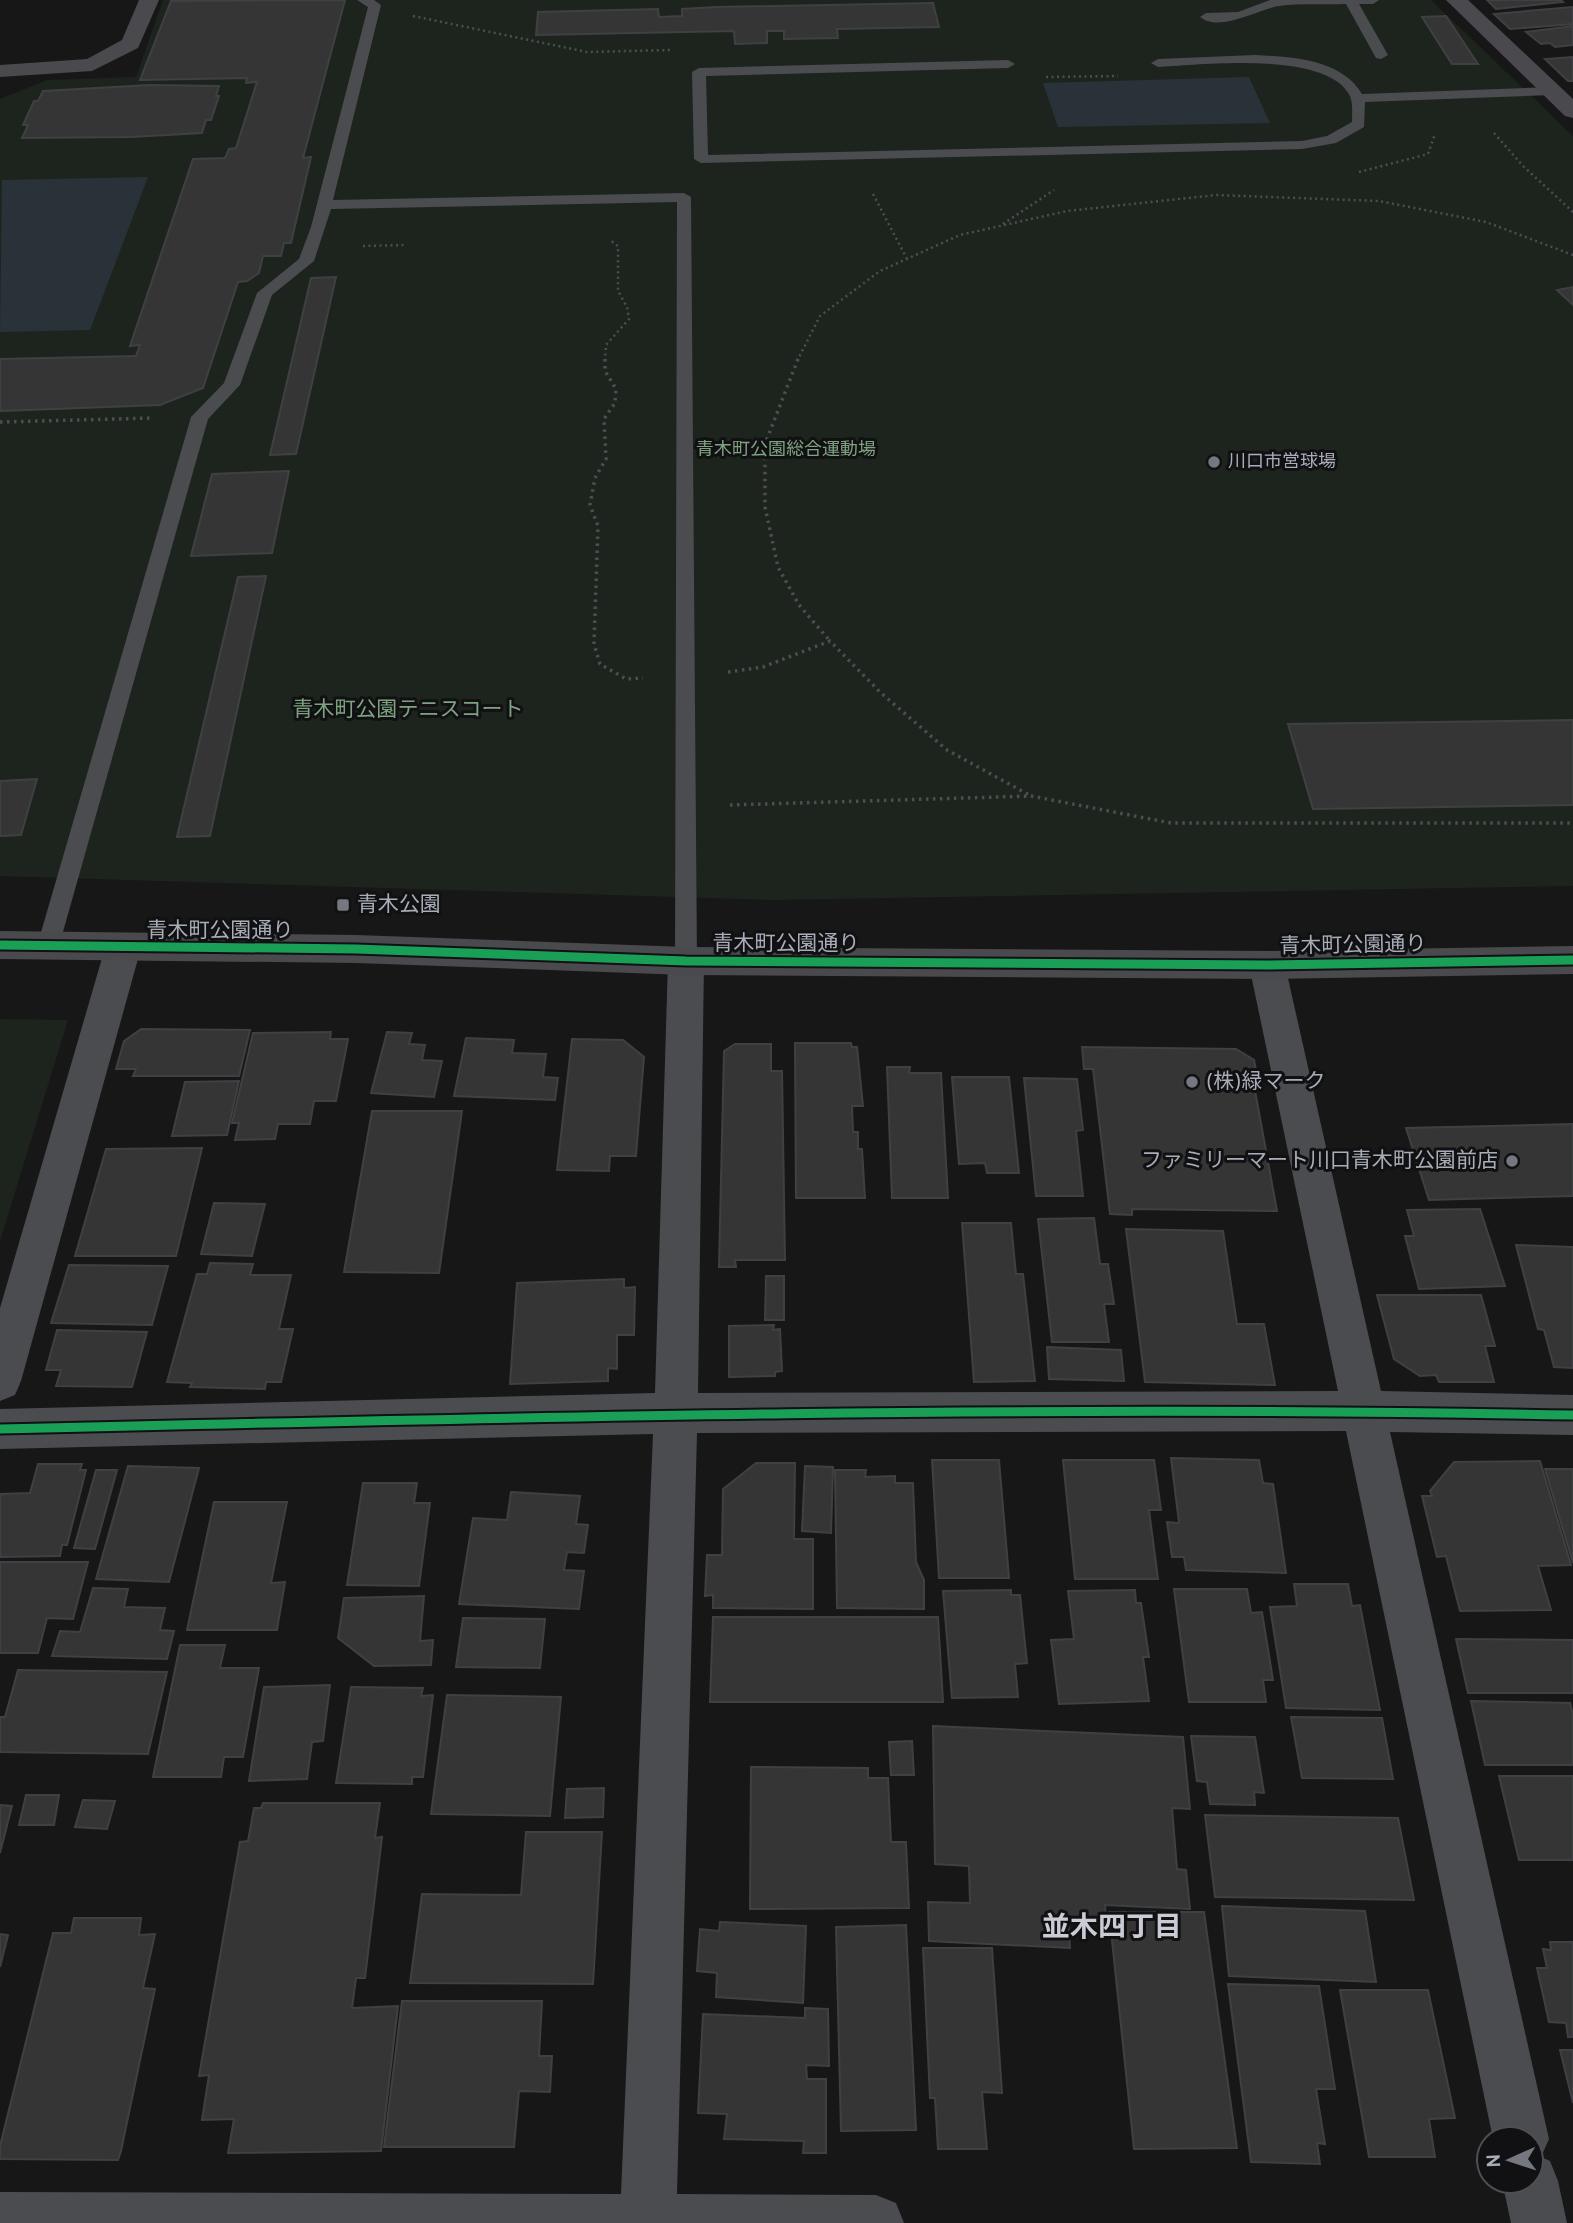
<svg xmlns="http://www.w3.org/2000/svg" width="1573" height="2223" viewBox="0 0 1573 2223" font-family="Overpass,'Noto Sans JP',sans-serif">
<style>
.green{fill:#1d241e}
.water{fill:#2a3239}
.building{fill:#353536;stroke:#3f4043;stroke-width:2}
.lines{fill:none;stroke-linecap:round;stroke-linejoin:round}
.path-far1{stroke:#4d4e52;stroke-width:2.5;stroke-dasharray:2 3.5;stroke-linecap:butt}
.path{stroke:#4d4e52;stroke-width:3.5;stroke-dasharray:2.5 4.5;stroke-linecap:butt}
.lane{fill:#4b4c50;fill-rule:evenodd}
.street{fill:#4b4c50;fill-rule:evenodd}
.secondary{fill:#4a4a4e;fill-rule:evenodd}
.cycleway-casing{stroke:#111113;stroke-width:13}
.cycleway{stroke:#1a9f57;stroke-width:9}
.poi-dot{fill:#757880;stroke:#111113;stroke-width:2.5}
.labels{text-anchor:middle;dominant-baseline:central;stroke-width:6;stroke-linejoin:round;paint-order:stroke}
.far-park-label{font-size:18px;fill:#7fa381;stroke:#111113}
.far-poi-label{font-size:18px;fill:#a8adb8;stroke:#111113;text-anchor:start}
.park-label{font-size:21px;fill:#7fa381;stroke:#111113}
.poi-label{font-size:21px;fill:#a8adb8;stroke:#111113;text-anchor:start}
.street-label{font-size:21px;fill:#a8adb8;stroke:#111113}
.near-neighbourhood-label{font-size:28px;font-weight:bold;fill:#c9ccd4;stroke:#111113}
</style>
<rect width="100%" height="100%" fill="#171717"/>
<path class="green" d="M163,0h1268l142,136v750l-799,14 -774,-24v-777l47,-19 89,-3z
M0,1019l68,1 -68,221z"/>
<path class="water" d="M1249,77l21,46 -212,4 -15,-44z
M148,177l-58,153 -90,2 2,-152z"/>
<path class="building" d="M345,0l-42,158 8,-1 -20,86h-7l-3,13h-18l-4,17 -12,8 -9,1 -35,106 -43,17 -160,6v-52l136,-3 4,-11 -10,1 63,-187 32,-1 4,-9 7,-1 21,-66 -11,1 1,-5 -107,2 31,-79z
M1487,0h74l2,2 -67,7z
M933,3l6,24 -102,2 1,9 -54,1v-8h-17v12l-32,1 -1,-13 -198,4 2,-23 120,-3 1,8 23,-1v-7l34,-2z
M1573,7v17l-63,5 -16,-15z
M1446,16l32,48h-26l-30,-47z
M1573,26v19l-18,2 -5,-4 -9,1 -15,-12z
M1573,57v24h-5l-23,-22z
M150,85l69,1 -3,10h3l-8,24h-5l-4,13 -71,4 -109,1 6,-13h-5l11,-24h4l5,-10z
M336,277l-40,177 -26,1 41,-177z
M1573,287v18l-16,-15z
M289,471l-17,82 -81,3 21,-82z
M266,576l-56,260 -33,1 61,-260z
M1573,720v85l-260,4 -25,-85z
M37,779l-16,56 -21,1v-55z
M141,1029l109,1 -11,46h-106l3,-7h-20l8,-28z
M331,1032l-1,7h18l-12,62h-22l-4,23h-32l-3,15 -40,1 4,-17h-7l21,-90z
M387,1032l25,1 -3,11 16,1 -3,15 20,1 -8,36 -63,-4z
M466,1038l48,2 -2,13 34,1 -3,23 15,1 -3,22 -101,-4z
M572,1039l51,1 21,17 -8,99h-26l-1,15 -52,-1z
M795,1043h56l1,4h5l6,59h-11l1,26h5v17h4l3,49h-69z
M735,1044h36v27h11l3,189h-50l1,7h-17l5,-216z
M1082,1047l154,2 18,11 5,25h-5l23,126 -145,-2v6l-22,-1 -17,-145h-9z
M887,1067h23l-1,6h32l7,125h-56z
M952,1077h57l10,96h-32l-2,-10 -26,1z
M1024,1078l53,1 6,51 -7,1 7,65h-47z
M239,1081l-12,54 -55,1 13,-54z
M372,1111h90l-23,162 -95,-1z
M1573,1124v72l-144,4 -23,-72z
M202,1148l-26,108h-101l31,-107z
M214,1203l51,1 -13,52 -51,-2z
M1480,1209l25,77 -86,3 -14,-53h9l-7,-26z
M1094,1218l6,46h8l6,40h-10l5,38h-57l-14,-123z
M962,1223h49l5,51h7l12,107 -61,1z
M1126,1229l97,2 14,93h27l11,61 -130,-3z
M1516,1245l57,2v121l-19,-1 -10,-37 -6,-1z
M210,1263l43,1 -3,11h41l-12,54h14l-12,53h-15l-1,7 -75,-2 2,-4 -25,-1 30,-108h10z
M69,1265l99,1 -16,59 -101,-2z
M766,1276h18v44h-19z
M624,1279v9l11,-1 -1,48h-17v34l-9,-1v13l-98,3 7,-101z
M1377,1295h104l14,51h-10l9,36h-55l-3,-7 -16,1 -26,-17z
M774,1325l-1,5 7,-1 2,42 -7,1v4l-46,1v-51z
M57,1330l90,2 -15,55 -76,-1 5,-16h-15z
M1047,1347l74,3 3,31 -75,-2z
M1171,1458l88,2 4,23 10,1 13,89 -100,-3 -2,-13h-12l-5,-35 12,1z
M932,1460h67l10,118h-70z
M1063,1460h91l7,50h-12l9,69h-83z
M1540,1461l31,104 -33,1 13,44 -91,1 -14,-55 -9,1 -15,-61h10l-2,-5 24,-29z
M756,1463h39l-1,76h19v70l-100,-1v-13l-8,1 2,-41h15l1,-66z
M38,1464h44l-2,6h6l-19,75h-5l-2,11 -60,1v-63l30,-1z
M128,1466l71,2 -30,114 -73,-3z
M805,1466l28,1 -2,66 -29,-2z
M1545,1469h28v94z
M96,1470h21l-22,79 -21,-1z
M835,1470h31l-1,7 30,-1v7h18l3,79 8,18v29l-87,-1z
M363,1483h54l-3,20h16l-11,83 -72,-1z
M511,1492l69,4 -4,28 12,1 -4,28 -17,-1 -3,18 20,1 -5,38 -120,-5 14,-86 34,2z
M214,1502h73l-16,81 14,-1 -8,48h-90z
M0,1562h88l-15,57 -26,-1 -9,35h-38z
M1294,1584h54l4,22 8,-1 20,105 -94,-2 -16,-101 27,-1z
M93,1588l35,1 -4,18 41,1 -5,22 14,1 -7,28 -115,-3 8,-25 20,1z
M1174,1589h73l4,24 11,-1 11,68h-10l3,22h-77z
M1011,1590v5h9l7,68 -12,1 3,33 -66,1 -9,-107z
M1135,1590l1,13h5l8,54h-6l6,44 -90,3 -8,-64 23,-1 -6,-48z
M424,1596l-4,45 13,-1 -2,25 -57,1 -36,-28 6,-40z
M713,1617h225l5,85h-233z
M463,1618l82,1 -5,49 -84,-1z
M1456,1639l117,1v53h-105z
M180,1645h45l-5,23h39l-16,89h-19l-3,20h-68z
M18,1670l149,2 -19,82 -148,-2v-35h5z
M330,1685l-7,56 -11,1 -5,37 -58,2 15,-94z
M351,1687l72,1 -2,8 12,-1 -10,82h-11v7l-76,-1z
M447,1695l114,2 -11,119 -119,-2z
M1471,1701l99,2 3,12v50h-88z
M1291,1717l91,1 11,61 -91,-1z
M933,1726l250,11 7,72 -18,-1 5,61 9,1 4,39 -85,-4 1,14 -38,-2 2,31 -141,-7 -1,-39 42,1 -1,-37 -34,-2z
M1191,1736l64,1 9,56 -10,-1 1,13 -45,-1 -3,-22 -10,-1z
M912,1741l2,34h-23l-2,-33z
M751,1767l117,1v10h20l3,64h15l3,66 -159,1z
M1499,1776h74v84h-54z
M604,1788l-1,29 -38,1 2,-29z
M26,1795h33l-5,30h-35z
M83,1800l32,1 -8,28 -32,-2z
M263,1803h117l-5,35 7,-1 -17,141h-9l-4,30 46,-2 -17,145 -153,2 6,-34 -32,1 7,-45 -10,1 41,-234 8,-1 6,-33h7z
M0,1805l12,1 -12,47z
M1205,1815l193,3 16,82 -199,-3z
M526,1832h76l-9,152 -183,-1 12,-89 99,1z
M1222,1906l143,5 11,71 -147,-6z
M1109,1912h95l33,236 -103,1z
M74,1918h67l-2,17 16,-1 -12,54 12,1 -34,162 -3,9 -118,-1v-13l53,-213h18z
M720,1922l86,4 -3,77 -87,-6 1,-24 -20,-2 3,-42 19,2z
M906,1925l10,205 -75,1 -5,-204z
M0,1934l8,1 -8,32z
M1550,1942h23v95h-5l-2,-14 -17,-1 -12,-54h10l-4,-19 8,1z
M923,1948h69l10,145 -20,-1 5,57h-49l-3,-51h-5z
M1228,1984l91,2 16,103h-19l9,55 -8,-1 3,21 -69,-2z
M1340,1990h88l27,128 -26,1 6,38h-66z
M402,2001h140l-3,55h13l-2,36 -31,-1 -5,56h-130z
M805,2008l23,1 1,57 -23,-1 1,14h19v74h-23l1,-12 -80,-2 3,-25 -29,-1 5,-99 102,4z
M1560,2050h13v53z"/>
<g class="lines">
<path class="path-far1" d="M413,16l174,36 83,-2
M1046,77l72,-1
M1494,133l29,33 50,46
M1359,172l69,-18 7,-20
M873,194l34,65
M1003,224l51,-34
M363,246l44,-1
M605,361l1,-16 23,-26 -2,-12 -9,-16v-45l-8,-6
M797,361l23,-45 60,-45 80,-36 107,-24 149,-16 163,6 107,21 87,33"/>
<path class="path" d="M605,359v12l11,18 -1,14 -11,16 2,40 -11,19 -5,27 8,21 -4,118 6,20 26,15 17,-1
M798,359l-33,85v63l13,60 21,38 31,36
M0,422l154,-4
M728,672l35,-5 67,-26 51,52 66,57 84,46
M730,805l301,-9 140,27h402"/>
<path class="lane" d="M357,0h17l7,5 -48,195 351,-7 7,4 6,764 -3,6 -8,3 -8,-3 -3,-6 2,-759 -346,7 -17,52 -42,34 -32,90 -32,34 -149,527 -3,6 -8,3 -8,-3 -3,-6 154,-529 33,-34 33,-90 42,-34 12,-32 57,-220z
M1270,0h109l-6,4h-14l29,51 -7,4 -5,-1 -30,-54c-21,1 -45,-1 -67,2 -20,3 -59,27 -79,11l6,-4 32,-1z
M1255,55c37,2 86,4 107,39l191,-7 7,4 -7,4 -188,7 -1,25 -28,16 -34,6 -601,14 -7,-4 -2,-87 7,-4 309,-8 7,4 -7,4 -302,8 2,79 594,-14 25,-5 25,-14c0,-8 1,-19 -2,-26 -22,-46 -150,-31 -192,-29l-7,-4 7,-4z"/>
<path class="street" d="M123,934l13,4 5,10 -120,433 -6,14 -15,6v-93l105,-360 5,-10z
M686,947l13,4 5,10 -6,432 640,-2 -89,-426 5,-10 13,-4 13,4 5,10 96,426 192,4v40l-183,-3 159,707 -8,18 9,4 8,20 9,42h-56l-9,-42h29v-42h-38l-147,-708 -649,2 -20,761 199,1 20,8 8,20h-904v-31l621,2 32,-760 -653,15v-40l655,-16 13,-432 5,-10z"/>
<path class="secondary" d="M139,0h20l-21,48 -46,23 -92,6v-12l87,-6 35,-19z
M1446,0h22l105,99v19l-8,-2z
M0,931l356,4 330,12 581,4 306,-5v28l-306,5 -581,-4 -330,-12 -356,-4z"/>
<defs>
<path id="cycleway" d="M0,945l356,4 330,12 581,4 306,-5
M0,1429c524,-12 1049,-24 1573,-14"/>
</defs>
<use href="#cycleway" class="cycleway-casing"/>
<use href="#cycleway" class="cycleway"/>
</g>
<g class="poi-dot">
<circle cx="1214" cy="462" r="7"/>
<rect x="336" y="898" width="14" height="14" rx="3.5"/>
<circle cx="1192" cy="1082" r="7"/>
<circle cx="1512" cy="1161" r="7"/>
</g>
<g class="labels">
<g class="far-park-label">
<text x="786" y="450">青木町公園総合運動場</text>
</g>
<g class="far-poi-label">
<text x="1228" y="462">川口市営球場</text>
</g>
<g class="park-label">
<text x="408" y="710">青木町公園テニスコート</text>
</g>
<g class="poi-label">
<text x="357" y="905">青木公園</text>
<text x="1206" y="1082">(株)緑マーク</text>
<text x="1498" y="1161" text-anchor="end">ファミリーマート川口青木町公園前店</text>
</g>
<g class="street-label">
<text x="220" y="931">青木町公園通り</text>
<text x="786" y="944">青木町公園通り</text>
<text transform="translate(1353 946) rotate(-1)">青木町公園通り</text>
</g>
<g class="near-neighbourhood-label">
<text x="1112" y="1929">並木四丁目</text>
</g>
</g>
<g transform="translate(1510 2160) rotate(267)"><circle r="33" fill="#111113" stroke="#4d4f55" stroke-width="2"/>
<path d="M0-5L12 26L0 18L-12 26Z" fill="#757880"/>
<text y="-10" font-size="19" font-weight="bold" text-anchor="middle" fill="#a8adb8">N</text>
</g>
</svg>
